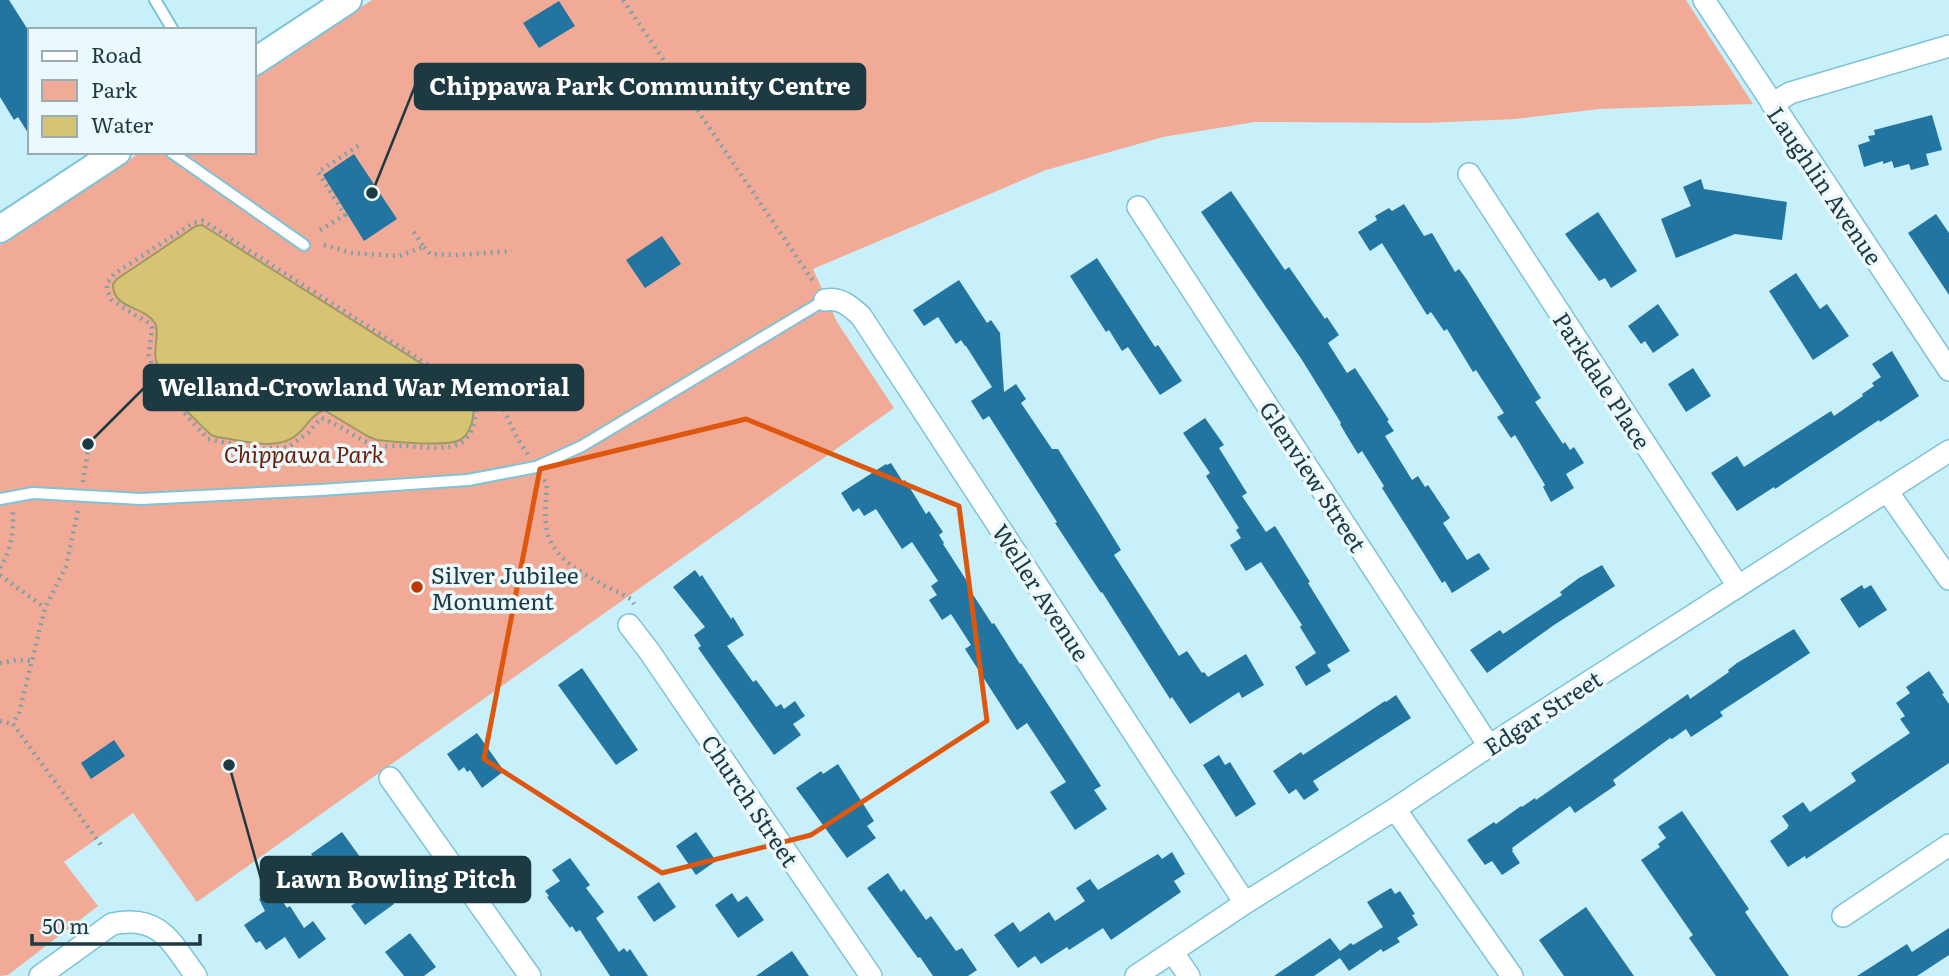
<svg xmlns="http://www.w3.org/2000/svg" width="1949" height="976" viewBox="0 0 1949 976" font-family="Literata,serif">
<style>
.green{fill:#f1aa95}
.water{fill:#d6c474;stroke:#9e9a65;stroke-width:2}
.building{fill:#2275a1}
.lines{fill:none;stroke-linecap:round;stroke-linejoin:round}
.service-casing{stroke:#7fc3d6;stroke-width:14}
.minor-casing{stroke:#7fc3d6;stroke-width:24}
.tertiary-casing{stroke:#7fc3d6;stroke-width:30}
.path{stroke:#7da0a9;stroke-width:4.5;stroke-dasharray:2 5;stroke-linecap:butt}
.service{stroke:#fff;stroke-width:10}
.minor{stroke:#fff;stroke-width:21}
.tertiary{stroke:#fff;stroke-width:26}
.marked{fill:none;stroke:#de570f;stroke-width:5;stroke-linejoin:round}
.poi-dot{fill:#bf3700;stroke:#ebf8fc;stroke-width:2.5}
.labels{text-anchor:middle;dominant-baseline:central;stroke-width:7;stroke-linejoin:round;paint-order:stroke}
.street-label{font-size:23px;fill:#1d3941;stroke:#ebf8fc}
.park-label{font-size:23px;font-style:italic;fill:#68220c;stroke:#ebf8fc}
.poi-label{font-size:23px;fill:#1d3941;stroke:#ebf8fc;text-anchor:start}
.leader{fill:none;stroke:#1d3941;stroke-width:2.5}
.callout-dot{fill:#1d3941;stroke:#ebf8fc;stroke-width:2.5}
.callout{fill:#1d3941;stroke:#1d3941;stroke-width:2.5}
.callout-label{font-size:24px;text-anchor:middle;font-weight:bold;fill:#fff}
</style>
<rect width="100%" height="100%" fill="#c8f0fb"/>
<path class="green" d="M372,0h1314l67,104 -154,5 -84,10 -89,4 -171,-1 -92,15 -117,33 -233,99 24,53 57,86 -697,494 -64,-89 -69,49 34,44 -90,69 -8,1v-731l141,-93h113v-75z"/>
<path class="water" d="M202,225l269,170c4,9 3,18 1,27 -2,7 -5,14 -12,18 -14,7 -66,2 -83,0l-8,-3 -45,-27c-12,5 -16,14 -25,23 -20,20 -57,7 -82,4l-6,-2c-22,-22 -49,-44 -55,-75 -3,-11 4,-29 -1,-37 -12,-18 -42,-13 -42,-39l4,-5 79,-53z"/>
<path class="building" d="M0,0h9l21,33v103l-12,-19 -4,3 -14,-23z
M559,1l16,25 -36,22 -16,-25z
M1932,115l10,35 -16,4 3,11 -18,5 -2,-6 -15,4 -2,-7 -9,3v-3l-19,6 -6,-22 12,-4 -2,-5 7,-1 -1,-5z
M354,154l43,65 -33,22 -41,-66z
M1701,179l3,10 83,13 -5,38 -47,-6 -59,24 -15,-39 30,-13 -8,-19z
M1231,191l54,79 4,-3 36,52 2,-2 12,18 -11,8 19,30 8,-5 34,52 -2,1 7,10 -9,5 27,44 6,-4 7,11 3,-2 22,33 -7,5 24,37 12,-7 11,16 -38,24 -7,-12 -3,2 -18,-29 -42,-66 2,-2 -22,-35 -4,3 -11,-18 -7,-12 1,-1 -39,-63 -101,-148z
M1404,204l20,32 8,-3 23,39 4,-3 8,11 74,118 -6,4 28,42 2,-2 5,8 4,-3 10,16 -18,11 8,14 -23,14 -8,-15 2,-2 -30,-50 -4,3 -14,-21 7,-4 -28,-43 -3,2 -26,-43 -3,2 -13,-19 -4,3 -45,-72 -12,8 -12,-19 19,-12 -2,-4 14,-8 3,3z
M1598,212l39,59 -26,17 -6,-10 -6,3 -34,-47z
M1936,214l13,19v62l-41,-62z
M662,236l19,28 -36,24 -19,-28z
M1097,258l58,89 3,-2 24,36 -22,14 -32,-48 -6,4 -13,-21 -3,2 -36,-56z
M1796,273l24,36 7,-5 22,32 -36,24 -44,-69z
M959,280l28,43 4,-3 9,13 4,59 12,-8 10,15 -5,4 31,46h6l44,70 19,31 -7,5 65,101 8,-5 15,22 2,-1 4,5 38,-23 18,31 -22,13 -3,-6 -49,32 -18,-27 -2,2 -68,-107 -1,1 -46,-70 2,-1 -68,-106 -6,4 -12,-19 21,-14 -26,-41h-1l-4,-6 -5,4 -18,-27 -14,9 -11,-16z
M1658,304l21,31 -26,18 -8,-12 -4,3 -13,-18z
M1892,351l27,45 -39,26 -1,-2 -104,69 -1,-2 -37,24 -26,-38 26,-17 7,11 87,-56 3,5 29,-20 -1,-2 12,-8 -2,-3 9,-6 -9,-13z
M1693,368l18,28 -25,16 -18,-28z
M1205,418l19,27 -5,3 28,45 -5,3 24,36 9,-6 35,56 -2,1 42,68 -23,14 4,6 -25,15 -11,-19 21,-14 -16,-26 2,-2 -41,-63 -15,9 -16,-26 11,-7 -5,-8 3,-2 -33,-52 4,-3 -27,-40z
M891,463l12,19 2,-2 21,34 3,-3 14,21 -4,3 5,8 -1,1 29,45 -2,1 22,34 2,-1 26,41 1,-1 80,123 -7,4 13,19 -32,21 -25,-38 16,-10 -39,-59 -10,7 -52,-81 6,-4 -20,-31 -9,6 -13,-20 8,-5 -6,-9 7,-5 -26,-39 -10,7 -26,-40 -12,7 -5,-8 -6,4 -12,-19 45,-29 1,1z
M1602,565l13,21 -61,39 -67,48 -17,-23 30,-20 3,4 59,-39 -2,-3 19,-14z
M695,570l5,7 2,-2 29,44 2,-2 11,18 -17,11 26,36 3,-2 20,27 5,-3 3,5 11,-8 10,15 -12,8 8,11 -27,20 -76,-107 3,-2 -7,-11 11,-8 -32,-40z
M1862,585l2,4 7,-4 16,25 -28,18 -19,-29z
M1794,629l16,24 -90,59 3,4 -32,21 -5,-8 -14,10 -2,-1 -57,42 3,5 -41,28 -5,-7 -58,42 1,2 -1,1 8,12 -18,12 -10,-14 -7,4 -18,-25 27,-18 2,2 25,-18 1,1 13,-9 1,2 152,-106 2,5 39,-27 -1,-2 9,-7z
M582,668l56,82 -22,15 -58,-80z
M1929,671l15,22 -2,1 7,10v59l-143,96 -1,-3 -17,11 -18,-26 18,-13 -1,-1 2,-1 -7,-10 21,-14 7,10 46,-31 -5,-8 59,-40 -10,-14 5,-3 -9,-13 14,-10 -4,-6z
M1396,695l15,23 -98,63 6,9 -15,10 -8,-11 -7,5 -16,-23 28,-19 2,3 82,-54 1,1z
M477,733l27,38 -22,17 -12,-18 -3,2 -3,-5 -5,4 -12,-17z
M114,740l11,16 -34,23 -10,-16z
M1219,755l6,10 5,-3 26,42 -20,13 -33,-52z
M838,764l36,57 -7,5 9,12 -29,20 -51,-70 25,-17 2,3z
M1682,811l67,98 -4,3 44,64h-73l-27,-38 4,-3 -52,-75 19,-13 -2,-3 8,-6 -8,-11z
M342,832l52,72 -29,21 -14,-19 7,-5 -1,-3 -20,-28 -10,6 -16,-22z
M696,832l20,29 -20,14 -20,-29z
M1172,852l13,22 -11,7 7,11 -70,48 -8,-12 -34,22 -2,-3 -26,17 -6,-8 -17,12 -24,-33 19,-13 7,10 29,-20 6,9 30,-20 -9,-13 14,-9 8,11 60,-36 4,5z
M570,858l20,27 -4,3 18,24 -8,6 23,34 5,-4 3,4 3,-3 18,27h-38l-30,-46 -4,2 -4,-6 -2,2 -23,-31 2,-1 -4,-5 15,-10 -8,-11z
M888,873l13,19 3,-3 22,31 5,-4 25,35 6,-3 15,22 -9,6h-35l-13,-19 -2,1 -51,-70z
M659,882l17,25 -22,15 -17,-25z
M1391,888l4,6 5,-3 15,23 -3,1 6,10 -21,13 3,4 -17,10 -2,-3 -32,22 -9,-13 -26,18h-40l56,-38 10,13 11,-8 2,2 30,-18 -16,-25z
M274,889l13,19 3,-2 14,22 9,-7 13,18 -27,20 -14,-22 -19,13 -6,-9 -4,2 -12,-18 21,-14 -6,-12z
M732,893l6,9 9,-6 17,24 -26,18 -23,-33z
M1586,907l48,69h-70l-25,-36z
M1949,928v27l-32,21h-60l50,-32 5,8z
M410,933l26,34 -12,9h-20l-19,-24z
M792,951l17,25h-53z"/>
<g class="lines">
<defs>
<path id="service" d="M155,0l18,30
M171,152l133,93
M0,499l33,-6 108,6 180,-9 147,-10 68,-13 46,-21 243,-146"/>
<path id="minor" d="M1704,0l245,370
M1772,104l18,-11 159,-47
M1469,174l269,412
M1138,207l351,539
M825,300c15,-3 25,6 36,16l384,587
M1887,491l62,88
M629,625l20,26 222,325
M390,778l140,198
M1395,809l117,167
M1843,916l106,-71
M1173,953l16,23
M40,976l72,-52c48,-10 59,18 84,52
M1136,976l109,-73 150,-94 94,-63 460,-295"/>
<path id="tertiary" d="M254,62l94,-62
M0,229l117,-77"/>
</defs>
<use href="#service" class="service-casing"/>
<use href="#minor" class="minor-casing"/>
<use href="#tertiary" class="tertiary-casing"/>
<path class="path" d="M623,0l192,284
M320,230l25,-15 -27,-43 43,-28
M324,245l28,8 47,3 25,-9 -13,-19
M424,247l6,7 27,1 55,-4
M477,396c-1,56 -22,54 -70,50 -12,0 -27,1 -38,-3 -17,-7 -30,-19 -48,-25l-13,15 -20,14 -30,2 -50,-10 -38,-42 -14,-20 -7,-22 3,-27 -3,-5 -19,-11 -18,-12 -5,-10v-7l7,-9 79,-51 10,-2 274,175 26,12 13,28 12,19
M544,480l3,4c-1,17 -4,38 2,54 12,30 55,46 82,61l3,5
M83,482l5,-31
M78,511l-12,55 -21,42 -26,105 -6,11 88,121
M0,568c12,-21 13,-33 13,-56
M0,575l45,33
M0,663l17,-3 15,1
M0,721l13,3"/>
<use href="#service" class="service"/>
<use href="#minor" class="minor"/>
<use href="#tertiary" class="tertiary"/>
</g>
<path class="marked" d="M746,419l213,87 28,215 -176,114 -149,38 -178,-114 56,-290z"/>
<circle class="poi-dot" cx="417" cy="587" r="7"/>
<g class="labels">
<g class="street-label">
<text transform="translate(1826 185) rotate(56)">Laughlin Avenue</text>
<text transform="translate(1603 380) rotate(57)">Parkdale Place</text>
<text transform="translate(1314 476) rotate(57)">Glenview Street</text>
<text transform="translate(1042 592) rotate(57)">Weller Avenue</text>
<text transform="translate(1542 712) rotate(-33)">Edgar Street</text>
<text transform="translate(751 800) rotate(56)">Church Street</text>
</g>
<g class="park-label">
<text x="304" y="453">Chippawa Park</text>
</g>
<g class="poi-label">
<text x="431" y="574">Silver Jubilee<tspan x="431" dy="26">Monument</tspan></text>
</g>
</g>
<path class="leader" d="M372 193L415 86M88 444L144 388M229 765L261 879"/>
<g class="callout-dot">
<circle cx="372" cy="193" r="7"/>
<circle cx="88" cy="444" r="7"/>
<circle cx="229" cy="765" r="7"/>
</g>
<g class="callout">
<rect x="415" y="64" width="450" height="45" rx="7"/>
<rect x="144" y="365" width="439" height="45" rx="7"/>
<rect x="261" y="857" width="269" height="45" rx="7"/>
</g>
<g class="callout-label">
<text x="640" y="95">Chippawa Park Community Centre</text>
<text x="364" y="396">Welland-Crowland War Memorial</text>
<text x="396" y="888">Lawn Bowling Pitch</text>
</g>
<rect x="28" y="28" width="228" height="126" fill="#ebf8fc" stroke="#99acb1" stroke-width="2"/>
<rect x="42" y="51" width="35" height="10" fill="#ffffff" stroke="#99acb1" stroke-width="2"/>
<text x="91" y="63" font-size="21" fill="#1d3941">Road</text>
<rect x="42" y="80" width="35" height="21" fill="#f1aa95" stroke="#99acb1" stroke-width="2"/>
<text x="91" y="98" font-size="21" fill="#1d3941">Park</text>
<rect x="42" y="116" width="35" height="21" fill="#d6c474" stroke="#99acb1" stroke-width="2"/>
<text x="91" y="133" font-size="21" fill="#1d3941">Water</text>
<path d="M32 934v10h168v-10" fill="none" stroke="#1d3941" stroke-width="3.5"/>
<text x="42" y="934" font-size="21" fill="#1d3941" stroke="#ebf8fc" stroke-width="5" paint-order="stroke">50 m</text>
</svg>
